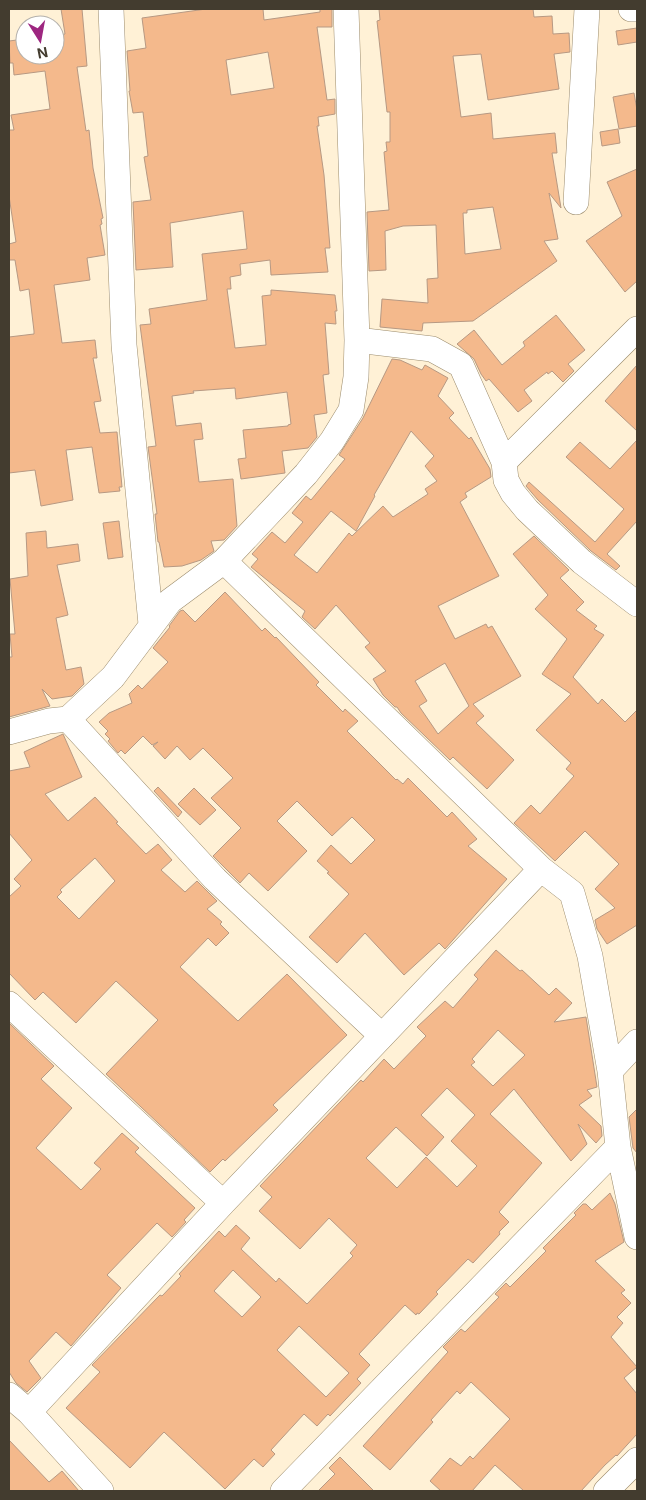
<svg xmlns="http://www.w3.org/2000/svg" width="646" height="1500" viewBox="0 0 646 1500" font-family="Inter,sans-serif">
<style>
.building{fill:#f4b98c;stroke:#b79983;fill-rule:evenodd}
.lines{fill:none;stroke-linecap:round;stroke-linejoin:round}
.minor-casing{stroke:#9c8c6d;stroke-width:26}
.minor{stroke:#fff;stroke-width:25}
</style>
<rect width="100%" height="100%" fill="#fff1d6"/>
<path class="building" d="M61,9h21l5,57 -10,1 9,64 3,-1 4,38 10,50 -2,1 1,5 -2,1 5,30 -18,3 3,22 -36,5 8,58 33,-3 2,18h-4l8,43 -7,1 6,31 17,-1 5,55h-3l1,4 -21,2 -7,-46 -26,3 7,50 -32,6 -6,-36 -26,3v-136l25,-3v-3l-5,-42 -9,2 -5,-31h-6v-16l7,-2 -7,-46v-66h5l-3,-15 39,-6 -5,-38 -31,4 -1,-12h-3l-1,-22 16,-2v16h30v-19l10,-2z
M206,9h57l1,11 56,-8v-3h12v18h-15l10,73 8,-1v15l-17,3 1,9h-2l7,49 6,73h-5l3,24 -57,3 -1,-15 -30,4 1,11 -11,2 1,12h-4l8,59 31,-3 -4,-49 9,-1v-5l64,5 2,16h-2l1,13 -11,-1 4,51 -6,1 4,38 -13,2 3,22 -9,11 -26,3 3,22 -44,6 -3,-20 8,-1 -3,-28 45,-4v-1l3,-1 -4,-32 -51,7 -1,-11 -42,3 1,2 -22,3 4,30 25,-3 2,16 -9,1 5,42 34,-3 4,47 -13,14 -13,1 3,10 -13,9 -19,6 -18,1 -5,-25h-1l-3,-28h2l-9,-67 8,-1 -16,-121 11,-1 -2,-15 58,-9 -5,-46 45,-5 -4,-38 -73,12 3,44 -37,3 -3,-68 18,-2 -7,-43 4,-1 -5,-44 -10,1 -4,-22h1l-3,-40 19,-3 -4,-30zM268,52l6,36 -43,7 -5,-35z
M379,9h154l1,8 18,-1 1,18 16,-1 1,19 -16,2 5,35 -71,11 -7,-46 -28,2 8,61 30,-4 2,26 62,-6 2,20h-5l9,55 -12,-15 9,46 -14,2 13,20 -84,60 -50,2 -1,8 -42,-4 2,-28 46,4 -1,-24 11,-1 -2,-53 -33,1 -18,5 1,39 -17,1 -2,-59 22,-2 -5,-58 3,-1 -1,-9h4v-30h-3l-10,-91 3,-1zM493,207l8,42 -36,5 -2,-41h4v-3z
M637,28v14l-19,3 -2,-14z
M634,93l3,17v16l-18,3 -6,-32z
M618,129l2,14 -18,3 -2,-14z
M637,169v112l-12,11 -39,-51 36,-25 -15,-34z
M556,315l29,35 -17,14 6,7 -11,11 -11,-11 -4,3 -1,-2 -23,18 8,11 -14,11 -29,-33 -3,2 -5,-7 -7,-15 -17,-15 17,-14 28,35 23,-19 -2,-4z
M392,359l8,1 22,10 3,-5 23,13 -10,18 16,17 -5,5 20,21 2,-2 19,32 1,8 -26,16 2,4 -7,5 39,74 -61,30 17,33 31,-15 2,4 4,-2 29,50 -48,28 11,12 -8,7 38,37 -27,29 -34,-32 -3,3 -49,-47 -4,-6h-2l-12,-12 -10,-16 13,-8 -21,-24 5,-4 -34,-38 -21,24 -13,-12 3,-6 -54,-44 7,-8 -6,-5 20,-22 13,11 18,-21 -11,-9 14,-17 5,4 34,-41 -6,-4 24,-37zM411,431l23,25 -9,10 12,15 -12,8 3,5 -35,23 -10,-11 -31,30 -3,-3 -32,40 -23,-18 37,-44 25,20 19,-35 -1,-1zM445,663l24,43 -31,28 -19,-28 8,-5 -12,-20z
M637,365v66l-32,-30z
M637,440v81l-30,33 13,12 -4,4 -25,-19 -53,-51 -12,-14 3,-4 66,60 29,-33 -58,-52 14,-15 30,27z
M119,521l4,36 -15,2 -5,-36z
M46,531l1,17 31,-4 2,17 -23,4 11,50 -12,3 10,52 15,-3 3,17 -12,12 -20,3 -10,-10 8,17 -41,11v-60h3l-2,-23h5l-5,-55 18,-3 -2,-43z
M534,536l35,34 -9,8 24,24 -8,8 21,16 -3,3 10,6 -31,42 25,27 4,-5 23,23 12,-12v215l-30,19 -10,-15 -2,-9 20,-12 -20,-19 24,-25 -34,-33 -30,30 -41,-38 17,-18 9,9 34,-38 -8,-7 5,-6 -35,-33 35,-36 -29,-20 25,-35 -32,-30 13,-14 -35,-41z
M225,592l37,39 3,-3 10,10 1,-1 43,45 -3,3 27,27 2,-3 13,12 -11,10 49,49 1,-1 6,5 5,-6 39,39 5,-5 25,27 -9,7 39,33 -62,70 -6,-6 -35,32 -39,-42 -28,30 -28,-26 40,-43 -22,-21 2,-1 -12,-11 14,-16 20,19 24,-24 -23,-23 -20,19 -35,-35 -20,20 30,30 -39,40 -19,-18 -9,10 -27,-27 28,-28 -30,-30 22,-20 -30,-30 -13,12 -13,-14 -12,13 -12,-13 5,-4 -6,3 -9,-9 -18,18 -4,-4 -3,3 -10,-12 2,-2 -5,-5 3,-3 -9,-9 10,-9 23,-10 -3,-9 9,-9 4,4 26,-27 -15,-14 17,-21 -1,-1 11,-15 3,-1 12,12z
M63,734l19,43 -37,17 23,27 27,-24 23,25 -2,1 30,31 12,-10 14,16 -11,10 24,22 12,-11 20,20 -10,8 15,13 -2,2 9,9 -13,13 -8,-8 -28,29 58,54 49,-47 60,61 -74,70 5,5 -53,51 -2,-2 -13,13 -104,-98 52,-54 -42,-39 -40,42 -33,-31 -8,8 -26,-27v-76l12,-11 -7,-7 18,-19 -23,-27v-62l21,-4 -6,-15zM95,858l20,23 -36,38 -22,-22 5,-5 -2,-2z
M158,787l24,25 -4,5 -24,-26z
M194,788l22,22 -16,15 -22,-21z
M496,950l24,21 2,-1 27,25 7,-7 16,15 -18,19 32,-5 11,70 -10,3 5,6 -13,9 22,21 1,10 -6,7 -18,-19 9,20 -16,17 -57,-72 -24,25 52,49 -43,49 10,10 -10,10 1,2 -27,29 -5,-4 -32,33 2,2 -19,20 -2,-1 -1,2 -11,-10 -46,49 11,11 -13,14 4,4 -31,33 -2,-2 -11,12 -13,-12 -33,36 4,4 -12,13 -9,-8 -29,30 -61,-57 -34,36 -64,-60 34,-36 -8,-7 68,-70 2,1 19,-20 -2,-2 40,-43 6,6 11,-12 14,13 -9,11 35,33 3,-4 28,26 46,-48 -3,-3 7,-8 -28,-27 -29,31 -41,-38 13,-14 -12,-11 101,-106 2,2 21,-23 10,10 32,-33 -9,-9 28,-26 8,7 25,-29 -4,-4zM498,1030l27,25 -32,31 -22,-21 4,-3 -3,-3zM447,1088l28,27 -24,26 26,25 -20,21 -31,-30 -29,31 -31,-30 30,-31 31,29 17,-19 -23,-22zM233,1270l28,27 -19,20 -28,-26zM299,1326l50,47 -23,24 -49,-47z
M9,1023l45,43 -13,13 31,29 -36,40 45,42 20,-21 -7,-6 28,-30 17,15 -4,4 60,56 -11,12 2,2 -14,15 -15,-14 -50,52 14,13 -50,58 -15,-14 -27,29 12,17 -14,14 -11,-9 -7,-11z
M637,1109v44l-4,-5 -4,-31z
M610,1193l5,11 9,38 -29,19 30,29 -4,3 10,10 -14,14 6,6 -12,14 26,30 -13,11 13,16v40l-20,22 -1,-1 -11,10 -24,26h-57l-29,-26 -23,26h-31l-11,-10 20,-23 11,8 9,-10 3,3 37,-40 -39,-37 -11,12 -3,-3 -26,29 2,2 -43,48 -27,-24 85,-94 -5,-5 18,-18 4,3 34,-35 -4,-3 11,-11 4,4 36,-36 -3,-3 33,-33 -2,-2 9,-9h3l6,6z
M9,1440l40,42 13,-11 17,20h-70z
M340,1457l34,34h-56l17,-17 -6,-6z"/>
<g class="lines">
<defs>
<path id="minor" d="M111,9l13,336 27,279
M631,9h6
M576,202l11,-193
M357,340l75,9 29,16 43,97 2,18 7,13 14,17 55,52 55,42
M504,462l133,-133
M224,561l317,308 31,24 18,63 20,115 8,76 19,90
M68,719l147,160 167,157
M9,732l40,-11 19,-2 45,-42 57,-76 54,-40 82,-87 26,-33 19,-31 5,-33 1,-37 -11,-331
M9,1004l214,199
M610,1071l27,-29
M9,1395l20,17 72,79
M29,1412l194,-209 318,-334
M283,1491l335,-344
M606,1491l31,-31"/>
</defs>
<use href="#minor" class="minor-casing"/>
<use href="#minor" class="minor"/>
</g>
<rect width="646" height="1500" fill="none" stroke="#433c2f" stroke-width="20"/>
<g transform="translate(40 40) rotate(169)"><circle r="24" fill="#ffffff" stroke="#b4b1ac"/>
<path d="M0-4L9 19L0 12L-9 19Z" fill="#9d2680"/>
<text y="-8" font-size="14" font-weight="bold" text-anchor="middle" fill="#433c2f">N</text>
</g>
</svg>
